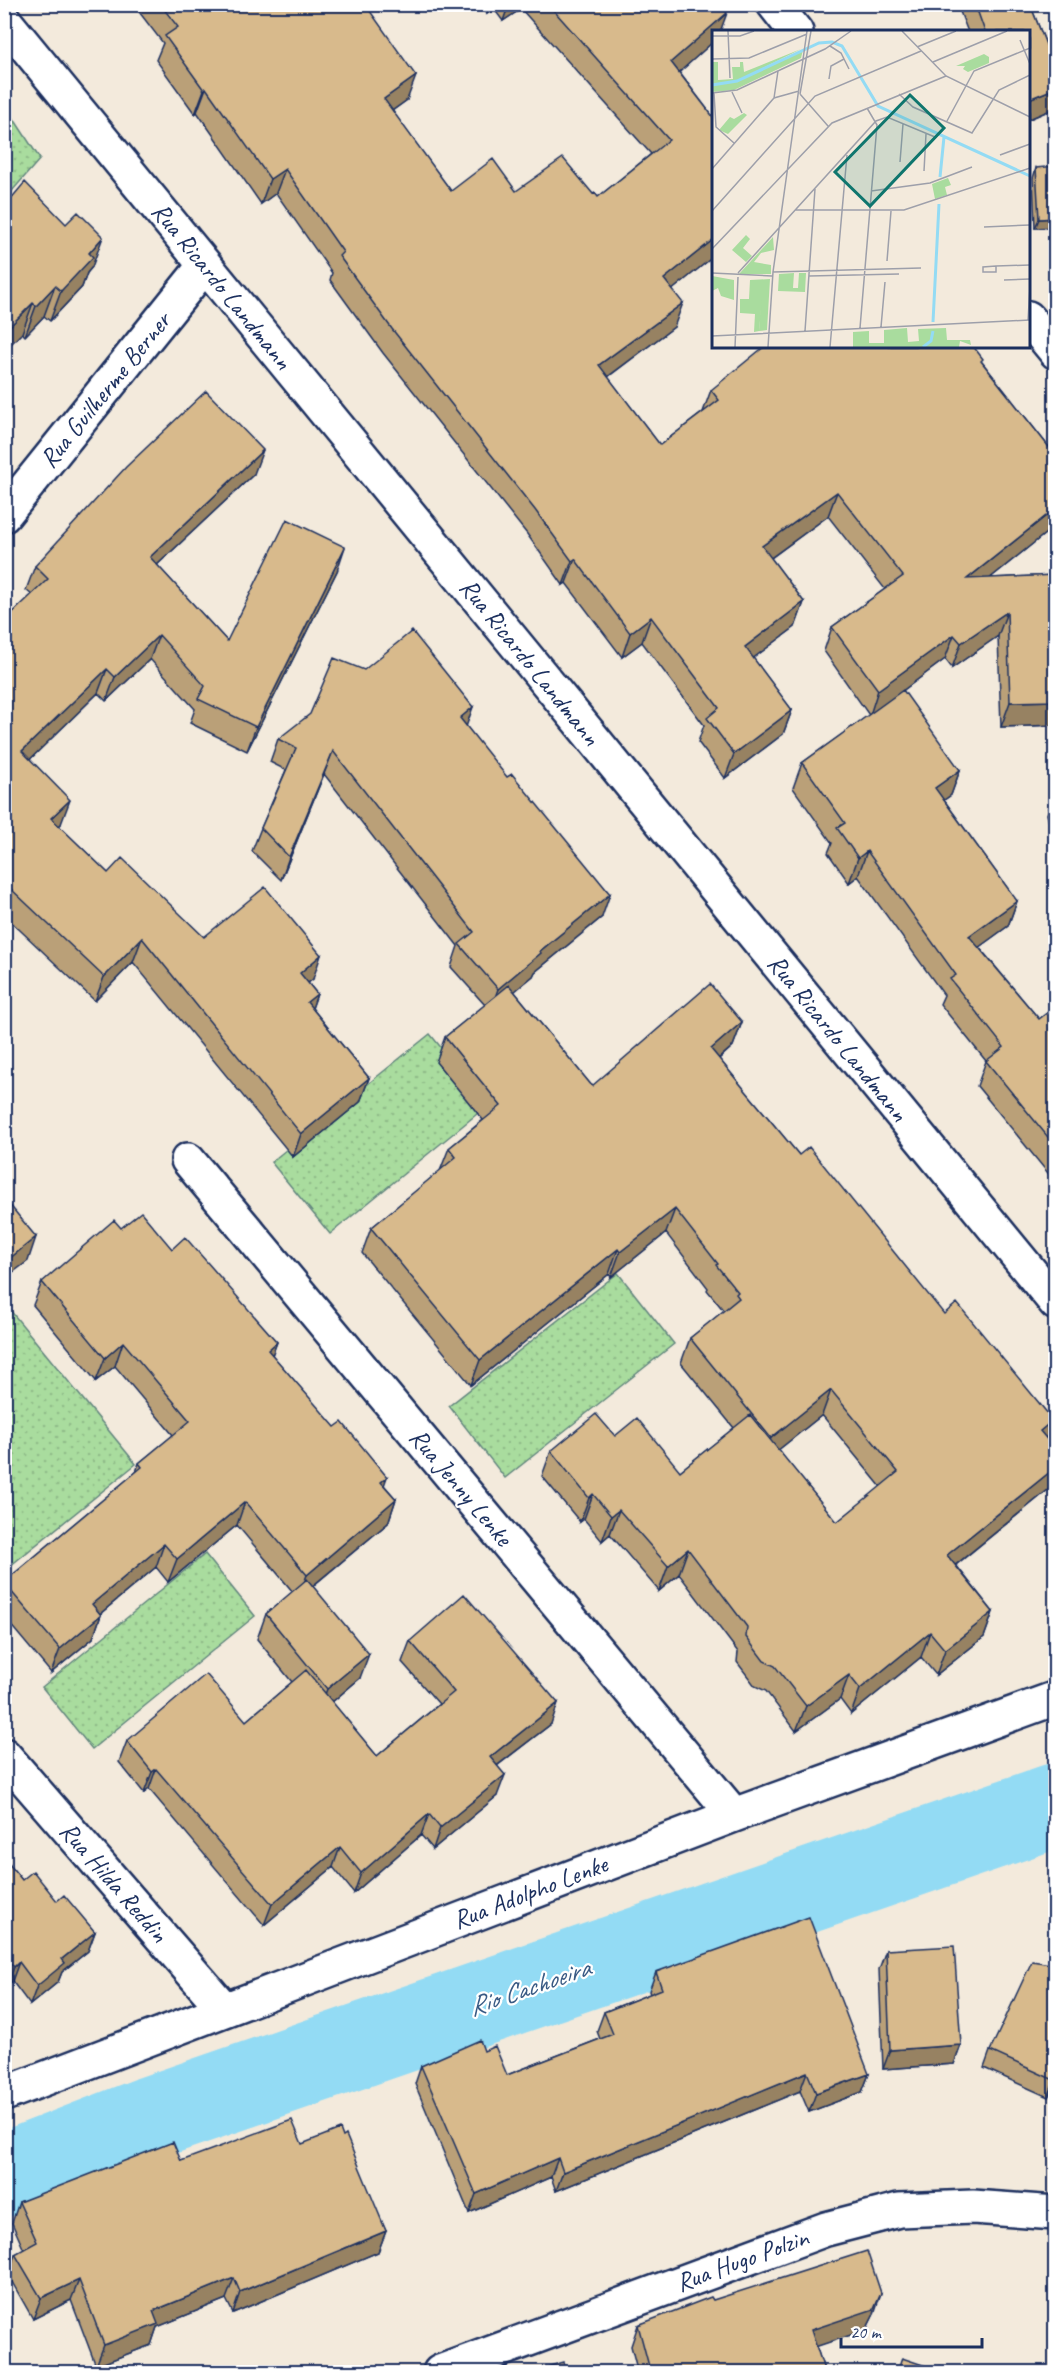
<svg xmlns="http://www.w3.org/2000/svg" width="1060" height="2377" viewBox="0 0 1060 2377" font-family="Caveat,sans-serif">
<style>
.green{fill:url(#green-dots);stroke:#62867e;stroke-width:1.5}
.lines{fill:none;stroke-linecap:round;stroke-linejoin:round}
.river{stroke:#93dbf4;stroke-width:84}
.minor-casing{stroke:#1b2f5e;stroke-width:38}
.minor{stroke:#fff;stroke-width:33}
.wall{fill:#baa078;stroke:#1b2f5e;stroke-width:1.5;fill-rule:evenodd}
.shaded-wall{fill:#978262;stroke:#1b2f5e;stroke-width:1.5}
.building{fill:#d8ba8c;stroke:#1b2f5e;stroke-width:1.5}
.labels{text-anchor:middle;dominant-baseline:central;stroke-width:4.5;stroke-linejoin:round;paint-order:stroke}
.street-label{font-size:26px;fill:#1b2f5e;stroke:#fff}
.water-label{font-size:27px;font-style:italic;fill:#395a84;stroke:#fff}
.inset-river{fill:none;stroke:#93dbf4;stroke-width:3}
.inset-road{fill:none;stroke:#9d9faa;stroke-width:1.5}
.view{fill:#0f766e;fill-opacity:0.15;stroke:#0f766e;stroke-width:3}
.inset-edge{fill:none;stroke:#1b2f5e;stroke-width:3}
</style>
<defs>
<pattern id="green-dots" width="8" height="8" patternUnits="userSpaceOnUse" patternTransform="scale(1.5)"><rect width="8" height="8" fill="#a9dc9e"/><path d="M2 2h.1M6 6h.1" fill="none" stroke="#91bd8a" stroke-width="1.8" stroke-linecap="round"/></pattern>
</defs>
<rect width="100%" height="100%" fill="#f3eadc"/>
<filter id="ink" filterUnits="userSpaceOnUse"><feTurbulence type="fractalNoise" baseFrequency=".0167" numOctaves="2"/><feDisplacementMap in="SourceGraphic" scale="12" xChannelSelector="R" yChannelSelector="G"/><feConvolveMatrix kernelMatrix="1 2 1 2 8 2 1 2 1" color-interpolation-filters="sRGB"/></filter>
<g filter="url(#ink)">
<path class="green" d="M5,105l35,54 -35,40h-1z
M430,1034l58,71 -158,129 -59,-72z
M618,1273l56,71 -169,134 -56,-72z
M5,1304l131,160 -131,106h-1z
M205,1554l50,62 -163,133 -50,-62z"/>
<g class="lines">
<path class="river" d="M4,2175l146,-57 906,-313"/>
<defs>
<path id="minor" d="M774,4l22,28
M4,20l1052,1283
M1028,318l28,34
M4,515l201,-250
M188,1160l546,655
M4,1755l220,254
M7,2093l727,-278 322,-117
M440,2372l386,-143 73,-19 74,-3 83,6"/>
</defs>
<use href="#minor" class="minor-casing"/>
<use href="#minor" class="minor"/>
</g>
<path class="wall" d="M133,4h232l42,96 -15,11 59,80h65l77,3 5,3 53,-43 -130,-145 -18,12 -9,-12 -7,5 -6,-10h239l-6,28v9l-35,31 35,46v138l-42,34 2,37 -66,50 52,68 43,-33 8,-22 271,-28 74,94v69l-66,53 66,-3v150l-55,2 -3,-91 -46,32 -7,-9 -48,36 63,75 -9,25 -7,5 73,101 -9,25 -29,21 60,72 17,-13v177l-79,-97 9,-25 -46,-57 4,-9 -86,-119 -9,7 -21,-30 4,-10 -39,-55 9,-25 67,-48 -45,-64 8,-24 53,-38 -57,-73 -57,42 33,44 -9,25 -42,31 39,52 -9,24 -58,44 -27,-36 6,-17 -62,-83 -20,15 -56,-74 -3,2 -36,-51 -144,-181 -53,-73 2,-7 -56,-80 -15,11 -64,-92 -2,2 -39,-54 7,-17z
M957,4h73l26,66v33l-3,6 -24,10v-87h-61z
M1036,168l20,59 -21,1 -2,-50z
M4,207l88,60 -5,6 -5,14 -32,34 -6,-5 -19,20 -3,-3z
M254,474l-97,91 70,76 110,-70 -90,180 -57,-28 5,-14 -45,-50 -44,42 -8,-8 -68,66 31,65 -2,2 49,47 96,64 109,42 -5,4 9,11 -5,14 57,70 -9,24 -67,55 -160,-195 -38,39 -91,-86v-294l28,-26 -6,-5 9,-24z
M466,726l136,191 -67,55 -2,4 -19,15 78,95 150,-64 -9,24 -14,13 80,96 257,295v32l-2,3 -98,80 37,47 -9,25 -48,38 -15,-18 -70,57 -11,-15 -44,32 -30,-40 -11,-5 -18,-24 1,-10 -59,-78 -20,17 -49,-57 -8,7 -18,-22 -4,3 -38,-46 9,-25 64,-15 65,35 54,-43 -53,-65 9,-25 34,-27 -17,-21 1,-2 -42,-55 -55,44 -2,-3 -138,111 -109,-132 9,-25 69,-57 9,-23 34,-28 -47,-58 9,-25 40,-32 -34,-38 7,-21 -134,-172 -43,106 -29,-29 9,-23 25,-58 -16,-8 8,-23zM822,1415l59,72 -44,35 -59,-72z
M1056,795v57l-9,-38 6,-17z
M121,1228l51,21 105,93 -5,13 124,144 -8,24 -75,63 47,92 -28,24 45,54 62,-52 -37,-42 8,-21 141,83 -54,42v30l-64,53 -12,-14 -67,58 -21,-26 -69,58 -115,-136 -5,4 -25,-31 8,-21 119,-20 46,-39 -35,-43 9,-25 27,-22 -56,-67 -69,57 -12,-15 -56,47 1,1 -8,23 -42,35 -47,-56v-35l132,-110 3,-9 34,-28 -58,-69 -19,15 -63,-76 9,-23z
M4,1858l18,22 73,52 -7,19 -26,21 -4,10 -28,23 -18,-24 -5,5 -3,-3z
M886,1950l75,95 -7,19 -71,5 -4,-100z
M1056,1965v116l-8,16 -64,-29 6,-17z
M656,1972l213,102 -7,18 -53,20 -9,-21 -244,100 -5,-14 -82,36 -54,-129 6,-18 86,9 93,-36 -3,-8 7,-19 46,-18 -1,-3z
M343,2137l43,94 -8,21 -145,61 -7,-14 -69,28 -6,18 -55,21 -25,-66 -38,19 -25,-44 7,-21 9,-4 -12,-27 7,-21 162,-41 121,-17z
M713,2300l161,14 -8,16 -50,16 9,27h-187l-7,-27 7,-21z"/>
<path class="shaded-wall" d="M491,4h4l-1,5 -7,5z
M509,4h13l-1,5 -18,12z
M727,13l-7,19h-6v9l-51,46 8,-25z
M416,76l-9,24 -32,23 9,-24z
M206,88l-9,24 -2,2 9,-24z
M1056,88v15l-3,6 -24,10v-20z
M285,169l-9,24 -15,11 9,-25z
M1056,218v9l-21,1 4,-9z
M103,237l-11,30 -5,6 -5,14 -32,34 11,-30 28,-38z
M714,239v17l-59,48 9,-25z
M55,286l-11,30 -19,20 11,-30z
M33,303l-11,30 -18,18v-19z
M683,303l-9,24 -84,63 9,-25z
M263,450l-9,24 -113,106 9,-23z
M837,492l-9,24 -75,55 9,-25z
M1056,508v17l-98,79 9,-25z
M345,547l-8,24 -90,180 9,-24z
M575,559l-9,24 -3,2 9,-24z
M804,602l-9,25 -59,44 9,-24z
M1007,612l-9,24 -46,32 9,-25z
M651,617l-9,25 -20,15 8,-24z
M159,635l-9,24 -44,42 9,-24z
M954,635l-9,24 -75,56 8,-25z
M107,669l-9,24 -84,82 8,-24z
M1056,701v24l-55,2 9,-25z
M473,707l-8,23 -5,-12z
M792,710l-9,24 -58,44 9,-24z
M333,751l-9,23 -43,106 8,-23z
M960,770l-9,25 -25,18 9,-25z
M70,800l-9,24 -19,18 9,-24z
M867,851l-9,25 -9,7 9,-25z
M10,888l-6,16v-10z
M610,894l-8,23 -67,55 -2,4 -43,36 8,-23 42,-38z
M1017,901l-9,25 -48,35 9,-25z
M142,938l-9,24 -38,39 9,-24z
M321,955l-8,24 -22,17 9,-23z
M317,994l-8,23 -2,-15z
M742,1022l-9,24 -31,27 9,-24z
M369,1078l-9,24 -67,55 8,-23z
M675,1209l-9,24 -55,44 9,-25z
M36,1237l-8,24 -24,18v-16z
M618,1249l-9,25 -138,111 9,-25z
M123,1342l-8,24 -19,15 9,-23z
M277,1342l-9,24v-16z
M831,1390l-9,25 -60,48 9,-25z
M1053,1420l-9,25 -4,-14z
M1056,1467v15l-2,3 -116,94 9,-24z
M387,1477l-8,23 2,-18z
M593,1494l-9,25 -4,3 9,-24z
M396,1499l-8,24 -90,75 9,-23z
M245,1502l-8,23 -69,57 9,-23z
M619,1510l-9,24 -8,7 9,-25z
M164,1544l-8,23 -73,61 9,-24z
M688,1549l-9,25 -20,17 9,-25z
M993,1612l-9,25 -48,38 9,-25z
M101,1615l-8,23 -42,35 9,-24z
M930,1632l-9,25 -70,57 9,-25z
M369,1654l-9,24 -42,36 9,-25z
M849,1675l-9,24 -44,32 10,-25z
M558,1703l-7,21 -69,53 8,-20z
M156,1769l-7,20 -5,4 8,-21z
M505,1775l-8,21 -64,53 7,-21z
M429,1814l-8,21 -67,58 7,-20z
M340,1847l-7,20 -69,58 8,-21z
M95,1932l-7,19 -26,21 -4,10 -28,23 7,-19 25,-27z
M19,1962l-7,19 -5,5 7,-19z
M961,2045l-7,19 -71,5 7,-19z
M807,2072l-7,19 -244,100 7,-19z
M869,2074l-7,18 -53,20 7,-19z
M1056,2077v4l-8,16z
M558,2158l-7,19 -82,36 7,-19z
M386,2231l-8,21 -145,61 7,-21z
M234,2278l-8,21 -69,28 -6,18 -55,21 8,-21 49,-34z
M79,2280l-8,20 -38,19 8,-21z
M881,2293l-7,21 -8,16 -63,21 8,-21z"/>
<path class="building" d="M160,4h205l51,72 -32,23 67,92 42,-32 23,32 47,-33 30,36 2,-1 3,4 71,-57 -121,-136h172l7,9 -56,49 43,56v121l-50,40 19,24 -84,62 61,80 59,-45 -8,-10 54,-44h208l10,13 -2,2 75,95v52l-89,71 89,-4v126l-46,1 -3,-90 -46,31 -7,-8 -76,55 -46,-63 71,-51 -66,-84 -75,54 42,56 -59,45 47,63 -58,44 -27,-36 12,-10 -68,-91 -21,16 -55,-74 -3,2 -37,-51 -143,-181 -53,-73 4,-4 -58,-83 -15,10 -64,-91 -2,2 -39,-54 13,-9z
M975,4h55l26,66v18l-27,11v-67h-44z
M1056,166v52l-17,1 -3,-51z
M25,182l41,42 12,-12 25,25 -14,16 4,4 -32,34 -6,-5 -19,20 -3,-3 -29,29v-125z
M206,391l57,59 -113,107 77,84 60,-122 58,28 -89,180 -58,-28 7,-13 -46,-51 -44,42 -8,-8 -85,82 48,49 -19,18 57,55 14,-15 82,79 61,-50 56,68 -21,18 17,21 -10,8 62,76 -68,56 -159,-196 -38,39 -94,-89 -6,6v-273l44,-42 -13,-13 91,-99z
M412,631l61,76 -13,11 47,59 5,-3 98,120 -70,57 1,2 -43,36 -39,-45 15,-12 -141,-181 -44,106 -28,-29 35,-80 -18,-9 32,-25 24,-56 30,12z
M903,690l57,80 -25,18 82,113 -48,35 70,83 17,-13v141l-70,-86 18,-14 -54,-68 6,-4 -89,-124 -9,7 -21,-30 8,-5 -43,-60z
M1056,795v13l-3,-11z
M710,984l32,38 -31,27 88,106 10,-8 135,167 13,-11 96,117 -13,11 16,19v17l-109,88 46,57 -48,38 -15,-18 -70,57 -11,-14 -43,31 -31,-40 -11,-5 -18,-24 1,-10 -59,-78 -20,17 -49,-56 -8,6 -18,-22 -4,4 -38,-47 45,-37 19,22 22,-18 43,53 70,-56 87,107 61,-50 -67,-82 -60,48 -81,-100 49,-40 -3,-4 2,-2 -22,-27 2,-1 -43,-55 -55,43 -2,-3 -138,111 -109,-132 85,-71 -7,-9 52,-42 -56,-69 64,-52 83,101z
M4,1198l32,39 -32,26z
M141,1212l31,37 13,-12 92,105 -9,8 67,77 7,-5 45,55 -6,5 15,17 -89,76 -62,-73 -68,57 -13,-15 -72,60 9,11 -41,34 -56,-66v-1l138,-115 -3,-4 51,-42 -67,-79 -18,16 -63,-76 72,-62 7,8z
M307,1579l62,75 -42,35 -61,-75z
M464,1594l94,109 -68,54 15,18 -65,53 -11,-14 -68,59 -21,-26 -68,57 -116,-135 -4,3 -25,-31 79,-67 40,47 60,-51 71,86 77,-64 -44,-51z
M4,1858l18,22 11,-9 24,30 7,-6 31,37 -33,27 3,4 -28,23 -18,-24 -5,5 -10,-12z
M809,1917l60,157 -53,19 -9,-21 -244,100 -5,-14 -82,36 -55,-128 59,-26 4,11 11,-5 12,29 106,-41 -9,-22 58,-23 -6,-17z
M954,1946l7,99 -71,5 -4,-100z
M1032,1961l24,4v112l-2,3 -64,-29z
M292,2120l10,24 38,-15 3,8 3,-2 40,96 -146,61 -6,-14 -81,33 5,13 -54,21 -25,-65 -38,18 -26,-44 22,-12 -18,-40 154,-60 8,19z
M867,2251l14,42 -7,16 -63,21 14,43h-184l9,-3 -12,-45 73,-28 2,3z
M902,2358l36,12 2,-4 20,7h-63z
M564,2362l2,11h-40z"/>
</g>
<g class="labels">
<g class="street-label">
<text transform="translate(222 286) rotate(51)">Rua Ricardo Landmann</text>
<text transform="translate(105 390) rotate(-51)">Rua Guilherme Berner</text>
<text transform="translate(530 662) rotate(51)">Rua Ricardo Landmann</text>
<text transform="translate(838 1038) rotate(51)">Rua Ricardo Landmann</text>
<text transform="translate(461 1487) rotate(50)">Rua Jenny Lenke</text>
<text transform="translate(114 1882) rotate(49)">Rua Hilda Reddin</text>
<text transform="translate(530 1892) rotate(-21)">Rua Adolpho Lenke</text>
<text transform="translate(742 2260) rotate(-20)">Rua Hugo Polzin</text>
</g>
<g class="water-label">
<text transform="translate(529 1987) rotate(-19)">Rio Cachoeira</text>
</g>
</g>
<g transform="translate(712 30)">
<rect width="318" height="318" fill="#f3eadc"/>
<path d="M91,20l-2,8 -67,32 -22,2v-7l25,-4zM236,148l3,7 -6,2 2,8 -12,4 -3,-15zM34,205l4,4 -7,9 9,8 -6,6 -14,-12zM61,207l1,13 -13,3 -7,9 17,3v9h-32zM82,243l-1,15h5l1,-15h7l-1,19 -27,-1 1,-17zM58,249l-3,51 -8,1 2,-31 -12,-1 1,-19z" fill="#a9dc9e"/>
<path d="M89,19l-64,32 -25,4v-23h6v18l15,-1 -1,-12h8v-5h3l1,10zM272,24l5,3v6l-21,9 -5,-3 2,-3h-9zM32,83l3,2 -19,19 -9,-4 11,-13 4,2zM0,246l22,4v20l-13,-4 -3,-8 -6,3zM28,269h22l-3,32 -5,1 1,-18 -15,-1zM195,298l1,14 11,-1 -1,-12 28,-1 1,12h23l1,5 -11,-4 -1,6h-106v-15l16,-1v12h15v-13z" fill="#a9dc9e"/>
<path class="inset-river" d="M0,55l25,-4 82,-38 13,-1 10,4 36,60 152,70M228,147l4,-40M221,292l6,-118M211,317l8,-6 2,-10"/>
<path class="inset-road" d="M16,1l2,47M190,1l44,45 84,41M0,6h28l14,-5M308,10l10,24M118,16l11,7 8,16M205,17l39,-16M0,29l37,-1 58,-24M221,32l74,-31M117,49l2,-13 13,-7M20,62l10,21M0,63l25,-3 88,-41 26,-18M2,63l2,34 18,16M88,64l28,32M88,64l11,-63M187,64l14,13 59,26 27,-43 31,-15M62,68l4,-27M235,91l27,-50 56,-23M288,125l30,-11M188,132l3,-38M0,139l62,-71 25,-7M212,141l2,-37M159,161l59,-8 42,-16M83,180h109l126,-42M0,181l103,-115 106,-45M272,197l46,-2M0,219l120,-126 114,-47M175,231l4,-50M284,236v6h-13v-5l13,-1 34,-1M61,242l148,-4M0,243l60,3M26,243l138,-152 11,-4 48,20M97,246l90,-2M292,250l26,-1M316,290l2,-33M169,297l4,-45M148,298l17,-203 -10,-17M93,301l10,-142M0,306l318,-16M23,317l3,-70M56,317l5,-75 34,-241M118,317l17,-192"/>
<path class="view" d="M198,65l34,33 -74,78 -35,-34z"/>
<rect width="318" height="318" class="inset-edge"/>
</g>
<rect width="1060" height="2377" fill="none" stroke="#fff" stroke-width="24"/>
<rect x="12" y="12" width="1036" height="2353" fill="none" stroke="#1b2f5e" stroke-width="2" filter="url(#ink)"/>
<path d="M841 2338v9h141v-9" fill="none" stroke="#1b2f5e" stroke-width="3"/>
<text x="850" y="2338" font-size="18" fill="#1b2f5e" stroke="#ffffff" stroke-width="4.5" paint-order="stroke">20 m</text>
</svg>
